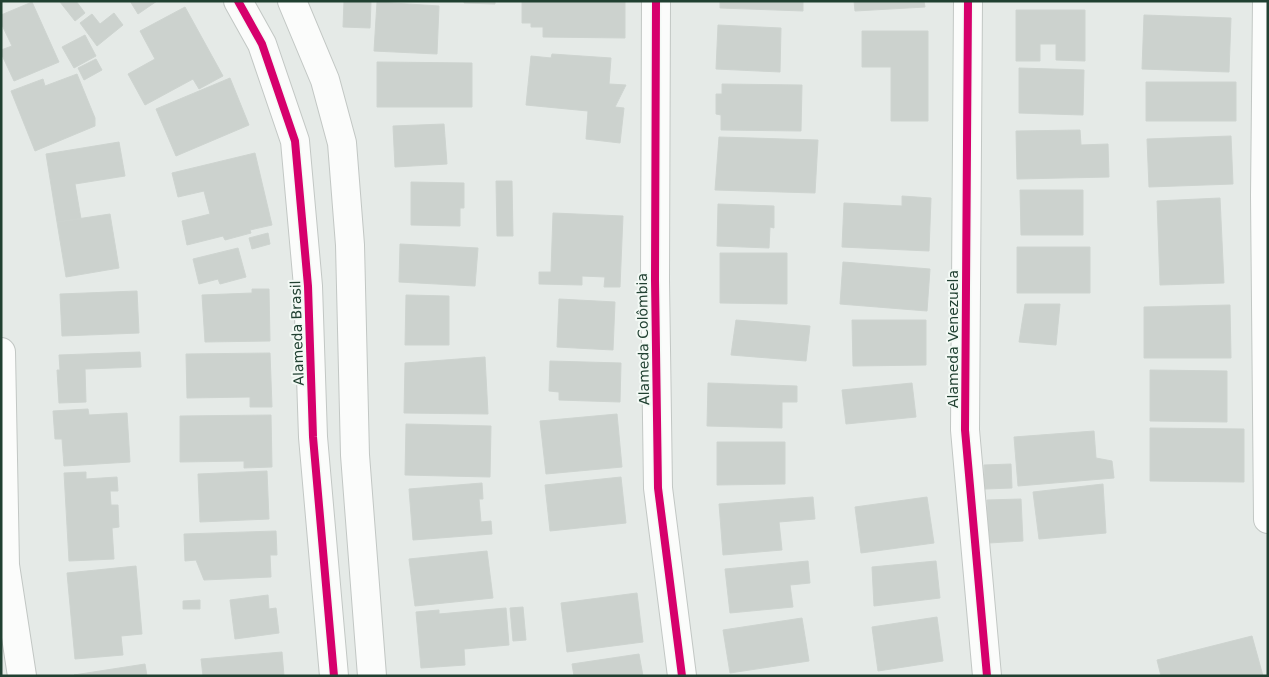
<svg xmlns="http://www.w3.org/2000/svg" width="1269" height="677" viewBox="0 0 1269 677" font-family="'DejaVu Sans',sans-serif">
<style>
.building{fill:#ccd2ce;stroke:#ced4d0}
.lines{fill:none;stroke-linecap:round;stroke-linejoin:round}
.street-casing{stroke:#c2c7c4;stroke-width:30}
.street{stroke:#fbfcfb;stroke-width:28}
.cycleway-casing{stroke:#f3f9f5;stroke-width:11}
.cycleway{stroke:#d6006c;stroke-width:8}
.labels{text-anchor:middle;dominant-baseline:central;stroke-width:4;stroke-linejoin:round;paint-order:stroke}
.street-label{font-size:14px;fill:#204031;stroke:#f3f9f5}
</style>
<rect width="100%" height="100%" fill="#e5eae7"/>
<path class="building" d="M76,1l9,12 -10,8 -15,-19z
M130,1h27l-19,13z
M344,1h27l-1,27 -27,-1z
M464,1h31v3l-31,-1z
M522,1h103v37l-82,-1v-10h-12v-4h-9z
M720,1h83v10l-83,-3z
M854,1h70l1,6 -70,4z
M32,2l27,60 -45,19 -13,-28v-3l11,-4 -11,-23v-8z
M377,2l62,4 -2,48 -63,-3z
M185,7l38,69 -24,13 -6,-10 -48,26 -17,-31 27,-15 -15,-28z
M1016,10h69v51l-29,-1v-16h-16v17h-24z
M114,13l9,12 -26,21 -17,-23 12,-9 8,10z
M1144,15l87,3 -2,54 -87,-3z
M718,25l63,3 -1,44 -64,-3z
M862,31h66v90h-37v-54h-29z
M85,35l11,21 -22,12 -12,-21z
M552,54l59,4 -2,26 17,1 -11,22 9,1 -4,35 -34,-4 2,-28 -62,-6 5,-49 20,2z
M96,59l6,11 -18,10 -6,-12z
M377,62l95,1v44h-95z
M1019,68l65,2 -1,45 -64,-2z
M77,74l18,44v8l-60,25 -24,-60 32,-12 2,7z
M230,78l19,47 -73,31 -20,-47z
M1146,82h90v39h-90z
M722,84l80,1 -1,46 -80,-1v-15l-5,-1v-20h6z
M444,124l3,40 -52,3 -2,-41z
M1080,130l1,15 27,-1 1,33 -92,2 -1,-48z
M1231,136l2,48 -84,3 -2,-48z
M719,137l99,3 -3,53 -100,-3z
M119,142l6,34 -50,8 6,35 -24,3 -11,-68z
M255,153l17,72 -22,5 1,3 -26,7 -2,-4 -36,9 -5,-24 28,-7 -6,-23 -26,6 -6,-24z
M496,181h16l1,55h-16z
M411,182l53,1v25h-4v18l-49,-1z
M1020,190h63v45h-62z
M902,196l29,2 -2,53 -87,-4 2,-44 58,3z
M1220,198l4,85 -64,2 -3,-84z
M718,204l56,2v22l-4,-1 -1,21 -52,-2z
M553,213l70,3 -3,71h-16l1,-10 -23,-1v9l-43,-1v-12h12z
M110,214l9,54 -53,9 -9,-55z
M268,233l2,11 -18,5 -3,-11z
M400,244l78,4 -3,38 -76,-4z
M1017,247h73v46h-73z
M238,248l8,29 -26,7 -2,-5 -19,5 -6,-25z
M720,253h67v51l-67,-1z
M843,262l87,7 -3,42 -87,-7z
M252,289h17l1,52 -65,1 -3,-47 50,-2z
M137,291l2,42 -77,3 -2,-42z
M406,295l43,1v49h-44z
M559,299l56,3 -2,48 -56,-3z
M1025,304h35l-4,41 -37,-3z
M1230,305l1,53h-87v-51z
M736,320l74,6 -4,35 -75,-6z
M852,320h74v45l-73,1z
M140,352l1,15 -56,2 1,33 -27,1 -2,-33h3l-1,-15z
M270,353l2,54h-22v-10l-63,1 -1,-44z
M485,357l3,57 -84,-1 1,-50z
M550,361l71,2 -1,39 -61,-2v-8l-10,-1z
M1150,370l77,1v51l-77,-1z
M708,383l89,3v16h-15v26l-75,-2z
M912,383l4,34 -70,7 -4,-34z
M88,409l1,6 38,-2 3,49 -66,4 -2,-27h-7l-2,-28z
M617,414l5,53 -76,7 -6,-53z
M271,415l1,52 -28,1v-7l-64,1v-46z
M406,424l85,2 -1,51 -85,-2z
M1150,428l94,1v53l-94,-1z
M1094,431l2,27 16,3 2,17 -96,8 -4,-49z
M717,442h68v42l-68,1z
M1011,464l1,24 -27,1 -1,-24z
M267,471l2,48 -69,3 -2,-48z
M86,472v7l31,-2 1,14h-8l1,14h7l1,22 -7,1 2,31 -45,2 -5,-88z
M621,477l5,46 -76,8 -5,-46z
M482,483l1,16h-4l2,23 10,-1 1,13 -79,6 -4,-51z
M1103,484l3,49 -67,6 -6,-47z
M813,497l2,22 -36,3 3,28 -59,5 -4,-51z
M927,497l7,46 -73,10 -6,-46z
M1021,499l2,42 -34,2 -2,-43z
M276,531l1,24h-7l1,22 -67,3 -8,-20 -11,1 -1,-27z
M487,551l6,47 -78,8 -6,-47z
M808,561l2,22 -20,2 3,22 -63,6 -5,-44z
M936,561l4,37 -66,8 -2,-39z
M136,566l6,68 -21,2 2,19 -48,4 -8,-86z
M637,593l6,49 -76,10 -6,-49z
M268,595l1,14 7,-1 3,25 -44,6 -5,-39z
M200,600v9h-17v-8z
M523,607l3,33 -13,1 -3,-33z
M506,608l3,37 -45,4 1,16 -44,3 -5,-56 23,-2v4z
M937,617l6,44 -65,10 -6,-44z
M802,618l7,43 -79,12 -7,-43z
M1252,636l11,40h-102l-4,-16z
M282,652l2,24h-81l-2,-17z
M639,654l4,22h-69l-2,-12z
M145,664l2,12 -73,-1z"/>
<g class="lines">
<defs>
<path id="street" d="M238,1l24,43 33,97 13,145 5,151 21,239
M292,1l33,79 17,63 8,102 5,210 17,221
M656,1l-1,279 3,208 24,188
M968,1l-3,429 22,246
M1267,1l-2,195 3,323
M1,352l4,213 17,111"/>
</defs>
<use href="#street" class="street-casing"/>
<use href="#street" class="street"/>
<defs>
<path id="cycleway" d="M238,1l24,43 33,97 13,145 5,151 21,239
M656,1l-1,279 3,208 24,188
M968,1l-3,429 22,246"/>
</defs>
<use href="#cycleway" class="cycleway-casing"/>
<use href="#cycleway" class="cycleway"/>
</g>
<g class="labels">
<g class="street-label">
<text transform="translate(297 333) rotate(-92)">Alameda Brasil</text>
<text transform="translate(643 339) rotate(-91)">Alameda Colômbia</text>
<text transform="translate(953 339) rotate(-90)">Alameda Venezuela</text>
</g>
</g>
<rect width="1269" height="677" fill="none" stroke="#204031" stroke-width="5"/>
</svg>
